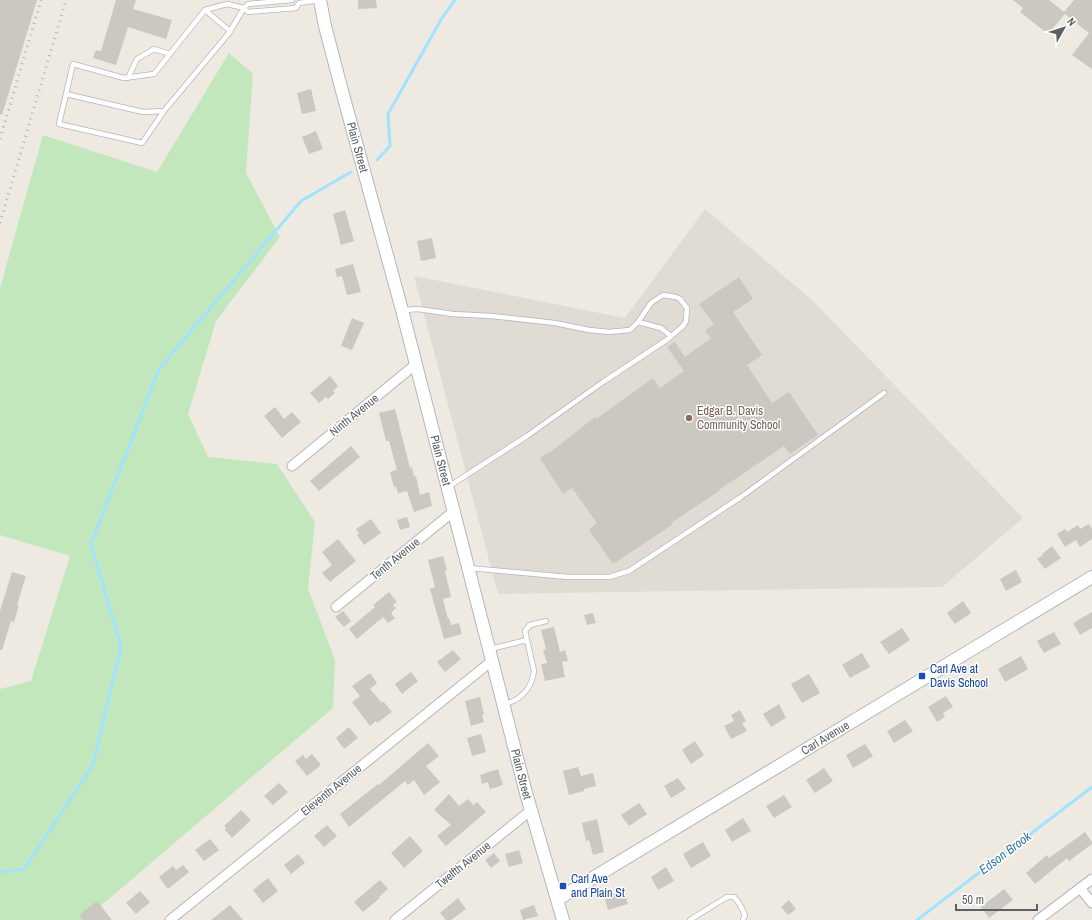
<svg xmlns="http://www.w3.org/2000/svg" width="1092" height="920" viewBox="0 0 1092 920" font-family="'Archivo Narrow',sans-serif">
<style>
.education{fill:#e0dbd3}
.green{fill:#c3e7bd}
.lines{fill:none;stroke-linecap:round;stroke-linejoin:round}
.stream{stroke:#a1e3ff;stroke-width:3}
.building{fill:#cbc7c1}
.lane-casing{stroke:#b3b6ba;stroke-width:6}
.street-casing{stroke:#b3b6ba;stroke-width:11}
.secondary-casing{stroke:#b1b7bb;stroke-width:14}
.lane{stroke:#fff;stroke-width:4.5}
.street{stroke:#fff;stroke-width:9}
.secondary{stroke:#fff;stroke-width:12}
.rail{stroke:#b2b3b4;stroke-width:3;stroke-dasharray:1 5;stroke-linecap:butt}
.education-dot{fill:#8d6e63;stroke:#fff;stroke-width:1.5}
.transit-dot{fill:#1a4fb4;stroke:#fff;stroke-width:1.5}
.labels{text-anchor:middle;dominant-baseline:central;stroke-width:3;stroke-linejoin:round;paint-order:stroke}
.street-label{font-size:12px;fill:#5a6064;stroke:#fff}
.education-label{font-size:12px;fill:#785e54;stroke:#fff;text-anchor:start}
.transit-label{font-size:12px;fill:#164399;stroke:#fff;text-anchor:start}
.water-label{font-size:13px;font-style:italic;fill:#367aa3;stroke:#fff}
</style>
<rect width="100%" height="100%" fill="#eeeae2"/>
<path class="education" d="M705,209l108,92 210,217 -81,69 -444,7 -84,-318 211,42z"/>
<path class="green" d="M229,53l24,21 -7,99 34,64 -64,84 -28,93 20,43 69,7 38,58 -7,67 27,71 -2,48 -249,212h-84v-231l31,-8 39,-125 -70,-21v-247l43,-153 114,37z"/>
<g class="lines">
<path class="stream" d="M377,160l13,-14 -2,-32 54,-96 13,-18
M0,872l24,-3 69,-104 28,-118 -30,-103 68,-175 142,-168 50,-29
M917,920l175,-133"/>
</g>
<path class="building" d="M0,0h37l-35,115 -2,-1z
M116,0h20l-3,9 39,11 -6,19 -38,-12 -12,38 -23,-7 3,-8 5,1z
M358,0h18l1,8 -19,1z
M1013,0h36l15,12 10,-12h18v69l-20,-14 17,-22 -24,-19 -17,20 -28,-22 3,-4z
M311,89l5,22 -14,3 -5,-21z
M316,131l7,18 -14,5 -7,-17z
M345,210l9,31 -13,4 -8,-31z
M432,238l4,20 -15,3 -4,-20z
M353,264l8,28 -14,3 -5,-19 -5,1 -2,-8z
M739,277l14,22 -20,13 29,43 -15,10 25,38 17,-11 29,43 -28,19 -6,-8 -65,44v1l-48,32 1,2 -59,39 -24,-34 8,-7 -25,-35 -9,6 -23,-36 8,-6 1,1 46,-36 1,2 57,-41 7,10 24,-17 -17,-24 8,-5 10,15 26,-19 -6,-7 9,-7 -15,-20z
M352,318l12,5 -12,27 -11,-4z
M330,376l8,10 -5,5 2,2 -7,6 -2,-2 -7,6 -9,-10z
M275,407l9,12 8,-7 9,10 -19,16 -18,-22z
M395,409l15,59 2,-1 2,10 2,-1 4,19 9,-3 3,14 -18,6 -7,-21 -9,2 -2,-7 -2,1 -4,-15 7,-2 -8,-29h-3l-7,-28z
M351,446l9,11 -41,34 -9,-10z
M407,517l3,10 -10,3 -3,-10z
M371,519l10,14 -17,12 -7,-10 2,-2 -3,-4z
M1089,524l3,5v10l-12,8 -4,-7 -11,7 -8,-13 8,-5 2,3 11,-7 2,4z
M338,539l18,22 -26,21 -8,-9 10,-8 -10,-13z
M1052,546l9,12 -16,11 -8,-10 6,-4 -1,-1z
M443,556l4,14 -2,1 6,26 -8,2 5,20 1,-1 2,7 8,-2 3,11 -18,5 -14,-50 5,-2 -7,-27z
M1016,570l6,12 -16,9 -6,-12z
M12,572l14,4 -9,29h2l-5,17 -3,-1 -9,29h-2v-39z
M389,592l8,10 -4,3 3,3 -5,5 4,5 -7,5 -5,-6 -26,22 -8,-10 26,-22 -2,-2z
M963,601l8,12 -16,11 -8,-11z
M343,611l8,10 -7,6 -9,-10z
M1092,612v16l-12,7 -7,-12z
M593,613l3,10 -9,2 -3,-10z
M554,627l6,25 5,-2 3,11 -6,1 3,15 -20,4 -4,-17 6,-1 -4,-13 3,-1 -5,-19z
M902,628l8,12 -21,14 -9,-12z
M1054,632l7,12 -17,9 -7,-12z
M453,650l8,9 -16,13 -8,-10z
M862,653l8,14 -20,11 -8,-13z
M1021,656l7,13 -23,13 -7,-13z
M411,672l7,9 -16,13 -7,-10z
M370,673l7,10 -7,6 12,14 1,-2 9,11 -15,11 -1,-2 -6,5 -18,-24 8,-6 -8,-10z
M809,674l11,19 -18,10 -11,-19z
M946,696l7,11 -10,6 2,4 -8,5 -9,-15z
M480,697l4,18h-2l2,7 -13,4 -6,-25z
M779,704l7,14 -15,9 -8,-13z
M740,710l6,11 -4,2 5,8 -16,8 -7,-13 10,-5 -3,-6z
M905,720l8,11 -19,12 -7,-12z
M349,727l9,11 -14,11 -8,-11z
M481,734l5,18 -14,4 -5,-18z
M695,741l9,14 -13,9 -9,-14z
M428,743l11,13 -13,10 14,16 -16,13 -10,-15 -6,5 -3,-4 -56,46 -9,-13 38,-30 1,1z
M865,744l8,12 -20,12 -7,-13z
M312,754l9,11 -14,11 -12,-15 8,-6 3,4z
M578,767l3,9 12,-3 3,13 -12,3v2l-15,4 -6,-24z
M824,768l9,13 -18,12 -9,-13z
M498,769l5,16 -13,4 -2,-7 -6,2 -2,-9z
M678,778l8,11 -15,9 -7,-12z
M279,783l9,9 -15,13 -9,-9z
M449,794l10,12 9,-7 5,6 4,-3 9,10 -40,34 -9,-10 14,-11 -17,-15z
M784,795l8,12 -18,11 -8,-12z
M639,803l8,11 -18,12 -8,-11z
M241,810l10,10 -19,18 -7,-8 1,-2 -2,-2z
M743,818l8,13 -19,11 -7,-12z
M597,819l7,33 -11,3 -4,-15 -3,1 -4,-18z
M327,825l10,11 -13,11 -10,-11z
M1085,832l7,10v2l-23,17 -2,-3 -32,26 -9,-11 21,-18 2,3z
M410,836l13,15 -19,17 -13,-15z
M210,839l9,11 -15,11 -9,-11z
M703,842l8,14 -20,12 -8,-14z
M519,850l4,13 -14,4 -4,-13z
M494,853l6,8 -9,7 -6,-8z
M298,854l7,9 -14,11 -7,-9z
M183,865l6,7 -21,17 -9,-12 14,-11 3,4z
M666,867l8,14 -16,9 -7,-13z
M268,878l10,13 -15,12 -10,-13z
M380,880l8,9 -9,8 1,1 -17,14 -9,-10z
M1004,889l9,11 -24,18 -8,-11z
M624,890l4,14 -20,6 -4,-14z
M140,891l10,11 -14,12 -10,-11z
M458,898l8,11 -15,11h-5l-6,-7z
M789,900l7,9 -8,6 -7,-8z
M97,901l15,19h-29l-4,-5z
M230,905l13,15h-32z
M534,905l4,11 -15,4 -3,-10z"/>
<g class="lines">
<defs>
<path id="lane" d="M292,0l-44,4 -4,4 4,4 48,-4 3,-5 21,-3
M227,4l17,4 -15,25 -65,78 -22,32 -83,-19 14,-60 51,14 30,-4 51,-64z
M205,10l25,21
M128,78l9,-19 17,-10 16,5
M66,94l77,18 21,-1
M404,310l14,-1 35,5 38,2 64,7 34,7 20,2 21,-2 8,-8 13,-19 12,-8 13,2 4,2 7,9 -1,13 -3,5 -15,13 -65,43 -76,54 -79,51
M638,322l23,6 10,8
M469,568l99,9h41l20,-6 112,-74 143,-104
M490,649l37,-9
M505,704c16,-4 27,-16 29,-33l-9,-40 5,-6 16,-4
M690,920l37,-23h7l5,6 6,12 -2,5"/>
<path id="street" d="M292,466l124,-102
M336,607l118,-96
M1080,888l12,15
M170,920l323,-260
M395,920l136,-110
M1038,920l54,-41"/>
<g id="secondary">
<path id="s1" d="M320,0l5,26 17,65 60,219 124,483 37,127"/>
<path id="s2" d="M558,899l534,-322"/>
</g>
</defs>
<use href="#lane" class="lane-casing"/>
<use href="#street" class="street-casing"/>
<use href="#secondary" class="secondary-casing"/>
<use href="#lane" class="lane"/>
<use href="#street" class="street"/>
<use href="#secondary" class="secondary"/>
<path class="rail" d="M0,139l41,-139
M0,223l66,-223"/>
</g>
<circle class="education-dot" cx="689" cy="418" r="4"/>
<g class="transit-dot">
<rect x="918" y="672" width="8" height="8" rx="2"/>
<rect x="559" y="882" width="8" height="8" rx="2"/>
</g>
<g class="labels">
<g class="street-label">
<text stroke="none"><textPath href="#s1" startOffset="152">Plain Street</textPath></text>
<text transform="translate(354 415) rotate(-39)">Ninth Avenue</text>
<text stroke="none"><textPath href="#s1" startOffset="476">Plain Street</textPath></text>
<text transform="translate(395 559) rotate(-39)">Tenth Avenue</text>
<text stroke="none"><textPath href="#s2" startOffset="312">Carl Avenue</textPath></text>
<text stroke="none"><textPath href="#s1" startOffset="800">Plain Street</textPath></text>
<text transform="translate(331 790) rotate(-39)">Eleventh Avenue</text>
<text transform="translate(463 865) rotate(-39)">Twelfth Avenue</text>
</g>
<g class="education-label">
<text x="697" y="411">Edgar B. Davis<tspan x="697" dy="14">Community School</tspan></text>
</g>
<g class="transit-label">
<text x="930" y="669">Carl Ave at<tspan x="930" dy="14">Davis School</tspan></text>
<text x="571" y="879">Carl Ave<tspan x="571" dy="14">and Plain St</tspan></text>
</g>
<g class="water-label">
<text transform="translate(1005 853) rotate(-37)">Edson Brook</text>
</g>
</g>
<g transform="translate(1064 28) rotate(51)" stroke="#ffffff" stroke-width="3" paint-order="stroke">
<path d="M0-3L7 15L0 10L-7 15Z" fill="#5a6064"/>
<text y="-6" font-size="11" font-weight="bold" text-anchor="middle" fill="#5a6064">N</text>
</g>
<path d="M956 904v6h81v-6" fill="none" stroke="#5a6064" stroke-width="2"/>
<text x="962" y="904" font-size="12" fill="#5a6064" stroke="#ffffff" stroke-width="3" paint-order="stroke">50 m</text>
</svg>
